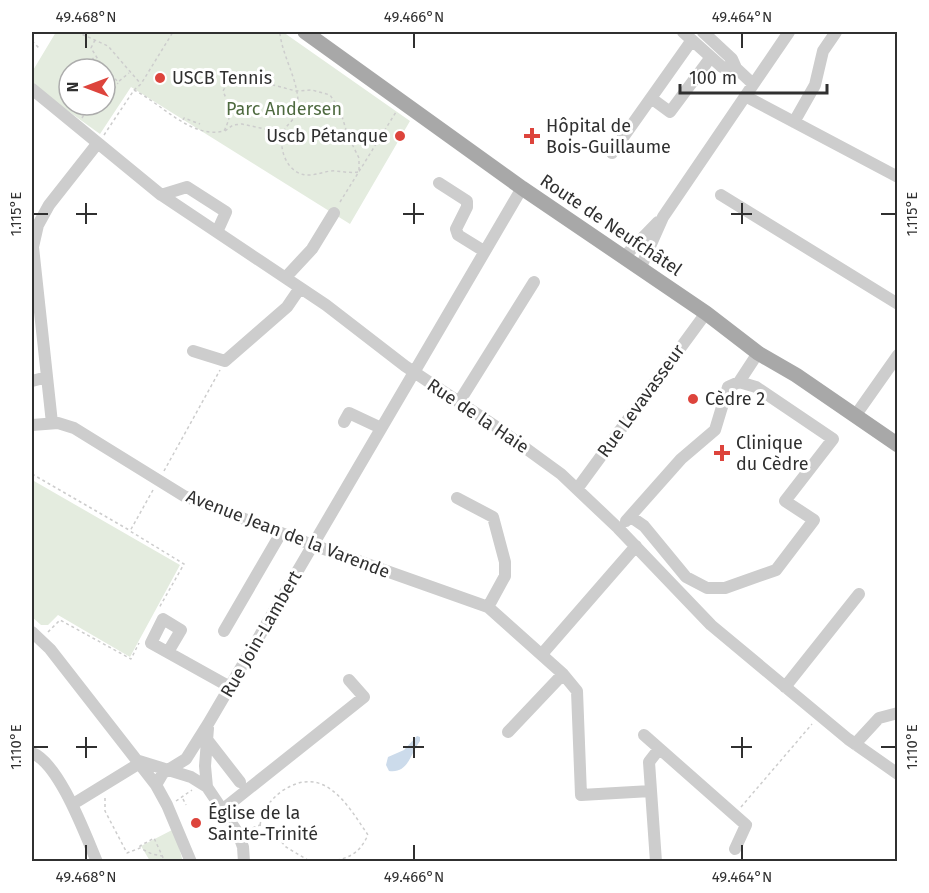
<svg xmlns="http://www.w3.org/2000/svg" width="929" height="893" viewBox="0 0 929 893" font-family="'Fira Sans',sans-serif">
<style>
.green{fill:#e4ecdf;fill-rule:evenodd}
.water{fill:#ccdbeb}
.lines{fill:none;stroke-linecap:round;stroke-linejoin:round}
.path{stroke:#cdcdcd;stroke-width:1.5;stroke-dasharray:3 3;stroke-linecap:butt}
.minor{stroke:#cdcdcd;stroke-width:12}
.major{stroke:#a8a8a8;stroke-width:15}
.ticks{fill:none;stroke:#303030;stroke-width:2}
.poi-dot{fill:#dd443c;stroke:#fff;stroke-width:2}
.labels{text-anchor:middle;dominant-baseline:central;stroke-width:6;stroke-linejoin:round;paint-order:stroke}
.poi-label{font-size:18px;fill:#303030;stroke:#fff;text-anchor:start}
.park-label{font-size:18px;fill:#4e6a3f;stroke:#fff}
.street-label{font-size:18px;fill:#303030;stroke:#fff}
.neatline{fill:none;stroke:#303030;stroke-width:2}
.ticks-label{font-size:15px;text-anchor:middle;fill:#303030}
</style>
<rect width="100%" height="100%" fill="#fff"/>
<path class="green" d="M56,32h227l127,89 -60,103 -219,-137 -31,47 -68,-49v-13zM69,69h36v36h-36z
M34,481l146,84 -50,92 -72,-42 -10,10h-7l-9,-8v-131z
M174,829l9,33 -33,-1 -9,-15z"/>
<path class="water" d="M417,736l3,1v4c-9,12 -12,33 -31,30l-3,-6 2,-8 16,-7z"/>
<g class="lines">
<path class="path" d="M77,32l31,14 32,37
M95,40l-4,8 8,13 19,21 11,-9
M32,41l7,7
M88,65l7,-9
M105,82l4,-7
M114,89l4,-6
M134,90c28,14 57,49 90,41 9,-18 6,-23 -1,-40l4,-7 8,-2 18,4 16,-2 27,7 16,-1 18,5 10,15 8,26 11,22v14c-9,1 -14,0 -23,-1 -9,-1 -18,4 -27,4 -20,1 -31,-24 -26,-41 4,-14 15,-11 15,-33 -1,-23 -15,-44 -18,-67l-3,-2
M82,118l8,-13
M183,120l1,-2 16,6
M225,131l8,-6 9,-1 41,9
M104,135l30,-45 7,-6 32,-52
M340,202l56,-90
M164,471l56,-101
M32,474l97,56
M153,490l-23,41 54,33 -25,44
M48,632l12,-12 71,39 8,-16
M105,798v13l22,42 13,-5 12,6 10,2
M183,799l3,6
M176,801l16,-11
M741,807l71,-83
M260,825c3,-15 10,-25 22,-34 42,-28 65,13 86,44 -10,21 -21,24 -43,27
M247,830l13,-5 11,5 15,17 25,15
M140,847v-1l14,-8 11,24"/>
<path class="minor" d="M683,32l39,35 14,1
M703,32l29,27 4,9 17,16
M32,89l128,105 166,111 79,61 90,60 66,48 57,54 93,97 137,114 50,35
M745,96l153,81
M651,98l19,14 41,-55
M794,122l21,-37 8,-34 13,-19
M612,153l80,-113
M439,183l28,18v6l-11,22 2,6 26,16
M161,195l26,-8 39,25 -9,20
M721,195l177,109
M623,258l35,-36
M640,269l23,-52 126,-185
M286,277l26,-28 22,-36
M193,351l32,10 62,-54 13,-19
M32,381l15,-4
M459,402l75,-120
M855,416l43,-61
M344,422l5,-9 32,15
M52,423l-19,-176 5,-22 11,-20 48,-61
M32,425l26,-2 16,5 110,68 129,49 175,62 75,67 14,17 4,104 70,-4
M577,489l129,-176
M457,498l36,19 12,45v14l-17,31
M631,517l13,9 42,51 21,11h18l51,-18 38,-50 -29,-19 48,-62 -77,-52 -17,-5
M626,521l55,-62 34,-29 13,-43 11,-5 19,-29
M224,631l57,-98
M32,632l18,17 106,136 11,20 24,57
M168,652l13,-22 -18,-11 -12,24 79,44
M542,654l94,-108
M785,687l74,-93
M508,732l55,-58
M644,735l102,90 -11,24
M205,737l35,45
M855,744l24,-26 19,-5
M32,753c27,10 53,81 65,109
M139,761l52,16 16,10 31,46 5,14 1,15
M156,785l7,-12 23,-14 22,-35 314,-536
M207,787l-2,-21 3,-38
M78,801l62,-38
M222,810l142,-113 -15,-17
M656,862l-7,-100 10,-13"/>
<path class="major" d="M305,32l217,156 184,125 52,40 38,22 102,70"/>
</g>
<path class="ticks" d="M86,33v15M414,33v15M742,33v15M86,203v21M414,203v21M742,203v21M33,214h15M76,214h21M403,214h21M731,214h21M881,214h15M86,737v21M414,737v21M742,737v21M33,747h15M76,747h21M403,747h21M731,747h21M881,747h15M86,845v15M414,845v15M742,845v15"/>
<g class="poi-dot">
<circle cx="160" cy="78" r="6"/>
<circle cx="400" cy="136" r="6"/>
<path d="M529 127h6v6h6v6h-6v6h-6v-6h-6v-6h6z"/>
<circle cx="693" cy="399" r="6"/>
<path d="M719 444h6v6h6v6h-6v6h-6v-6h-6v-6h6z"/>
<circle cx="196" cy="823" r="6"/>
</g>
<g class="labels">
<g class="poi-label">
<text x="172" y="78">USCB Tennis</text>
<text x="546" y="126">Hôpital de<tspan x="546" dy="21">Bois-Guillaume</tspan></text>
<text x="388" y="136" text-anchor="end">Uscb Pétanque</text>
<text x="705" y="399">Cèdre 2</text>
<text x="736" y="443">Clinique<tspan x="736" dy="21">du Cèdre</tspan></text>
<text x="208" y="813">Église de la<tspan x="208" dy="21">Sainte-Trinité</tspan></text>
</g>
<g class="park-label">
<text x="284" y="109">Parc Andersen</text>
</g>
<g class="street-label">
<text transform="translate(611 225) rotate(34)">Route de Neufchâtel</text>
<text transform="translate(641 401) rotate(-54)">Rue Levavasseur</text>
<text transform="translate(478 416) rotate(34)">Rue de la Haie</text>
<text transform="translate(288 534) rotate(21)">Avenue Jean de la Varende</text>
<text transform="translate(261 634) rotate(-60)">Rue Join-Lambert</text>
</g>
</g>
<rect width="929" height="893" fill="none" stroke="#ffffff" stroke-width="66"/>
<g transform="translate(87 87) rotate(270)"><circle r="28" fill="#ffffff" stroke="#acacac" stroke-width="1.5"/>
<path d="M0-4.5L10 22L0 15L-10 22Z" fill="#dd443c"/>
<text y="-9" font-size="16" font-weight="bold" text-anchor="middle" fill="#303030">N</text>
</g>
<path d="M680 84v9h147v-9" fill="none" stroke="#303030" stroke-width="3"/>
<text x="689" y="84" font-size="18" fill="#303030" stroke="#ffffff" stroke-width="4.5" paint-order="stroke">100 m</text>
<rect x="33" y="33" width="863" height="827" class="neatline"/>
<g class="ticks-label">
<text x="86" y="22">49.468°N</text>
<text x="414" y="22">49.466°N</text>
<text x="742" y="22">49.464°N</text>
<text transform="translate(912 214) rotate(-90)" y="5">1.115°E</text>
<text transform="translate(16 214) rotate(-90)" y="5">1.115°E</text>
<text transform="translate(912 747) rotate(-90)" y="5">1.110°E</text>
<text transform="translate(16 747) rotate(-90)" y="5">1.110°E</text>
<text x="86" y="882">49.468°N</text>
<text x="414" y="882">49.466°N</text>
<text x="742" y="882">49.464°N</text>
</g>
</svg>
